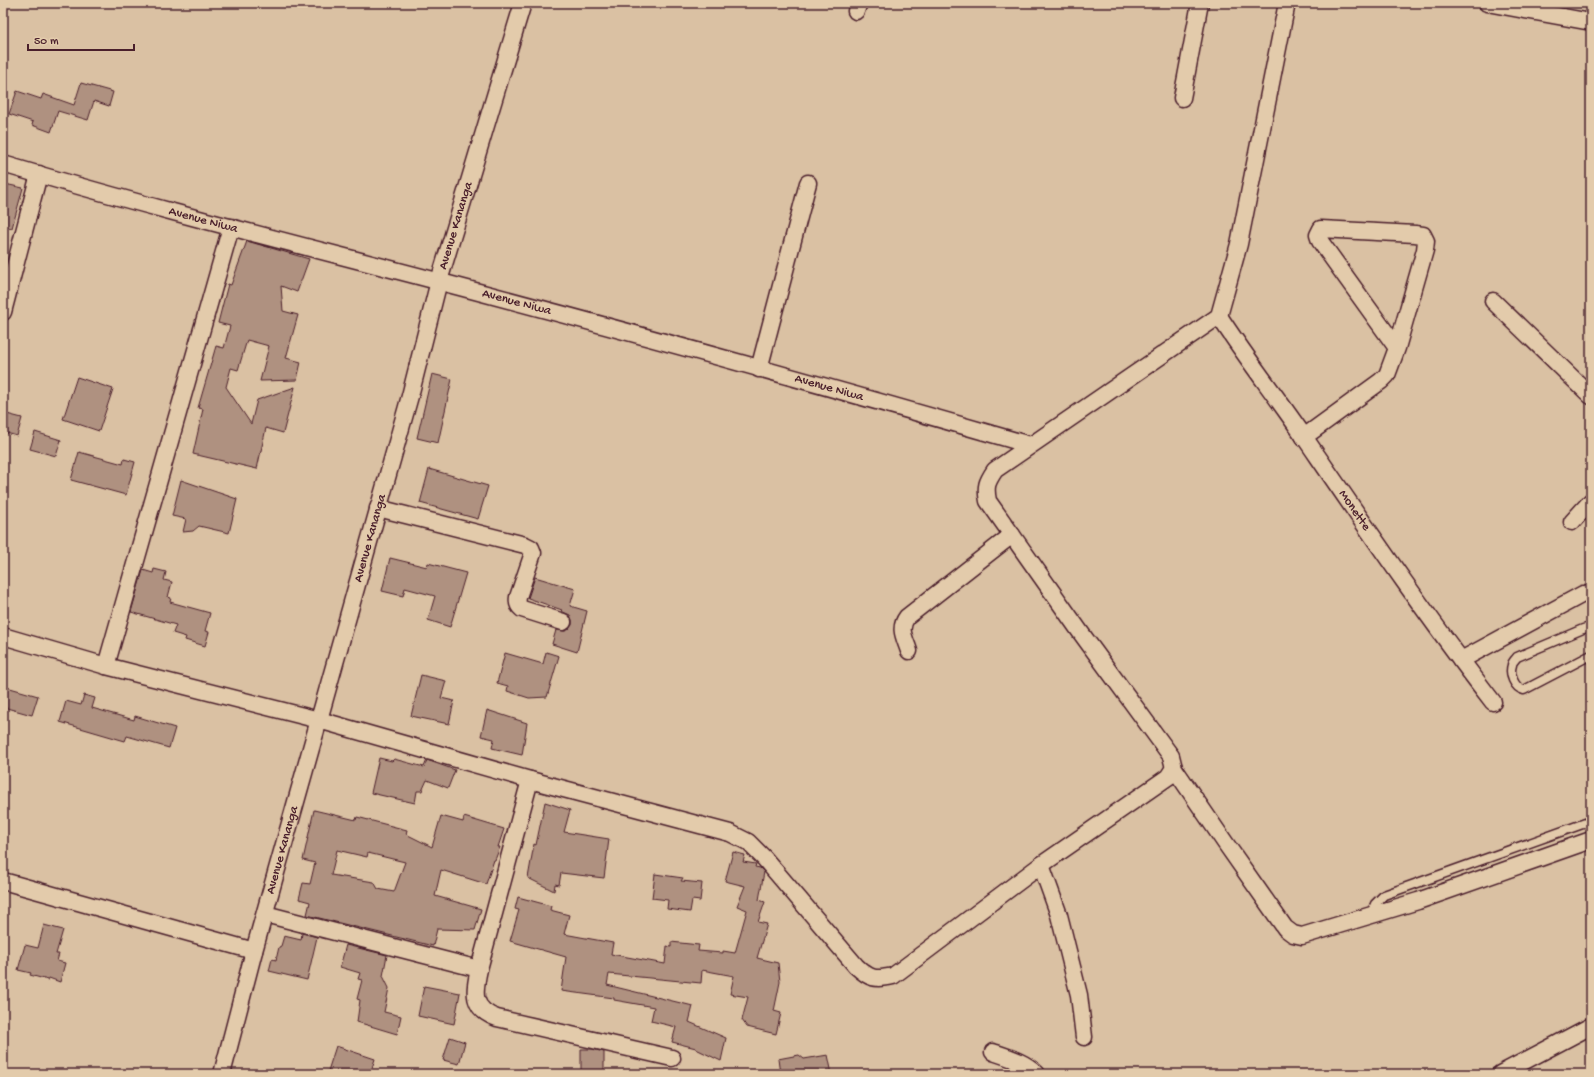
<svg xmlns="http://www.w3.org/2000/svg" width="1594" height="1077" viewBox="0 0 1594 1077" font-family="'Gochi Hand',sans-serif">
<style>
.building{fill:#af9180;stroke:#4a1f2b;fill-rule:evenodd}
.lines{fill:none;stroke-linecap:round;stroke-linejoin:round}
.service-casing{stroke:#4a1f2b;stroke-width:11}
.minor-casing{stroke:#4a1f2b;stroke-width:19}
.service{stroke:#e3cbab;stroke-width:8}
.minor{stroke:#e3cbab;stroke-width:16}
.labels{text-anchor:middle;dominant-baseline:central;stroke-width:4;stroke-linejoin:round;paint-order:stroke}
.street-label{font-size:13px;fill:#4a1f2b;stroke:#e3cbab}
</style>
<rect width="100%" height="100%" fill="#dac1a3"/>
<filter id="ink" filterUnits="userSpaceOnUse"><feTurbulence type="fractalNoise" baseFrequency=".025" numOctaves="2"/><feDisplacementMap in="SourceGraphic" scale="8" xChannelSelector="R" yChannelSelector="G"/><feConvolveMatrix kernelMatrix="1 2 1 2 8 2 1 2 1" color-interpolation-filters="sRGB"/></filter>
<g filter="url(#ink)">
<path class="building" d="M81,83l32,9 -4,14 -15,-5 -6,19 -30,-9 -7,21 -19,-7 1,-3 -24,-8 8,-23 24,8 2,-5 31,11z
M5,184l18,4 -11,40 -9,-2v-35z
M247,241l62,18 -12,33 -16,-6 2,25 15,4 -12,43 15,4 -4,18 -37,1 9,-35 -22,-6 -9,30 -7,-2 -5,19 25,37 6,-24 38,-13 -12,46 -17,-5 -9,41 -64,-15 10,-45 -5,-1 18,-62 8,2 6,-22 -12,-3 10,-39 3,1z
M432,374l20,5 -14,64 -21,-5z
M77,377l36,12 -14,42 -36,-12z
M3,413l19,5 -5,18 -14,-4z
M35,432l26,8 -5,16 -26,-7z
M79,452l44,12 1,-5 11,3 -9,33 -55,-15z
M429,469l59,17 -10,33 -58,-16z
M181,480l56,19 -8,34 -30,-7 -6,5 -10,1 3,-13 -14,-3z
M390,558l37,9 1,-4 38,10 -16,54 -22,-7 7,-24 -30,-8 -2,8 -21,-5z
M154,569l12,3 -2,8 8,2 -4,15 3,1 -1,4 40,11 -5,18 4,1 -4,14 -20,-6 1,-3 -13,-4 3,-8 -45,-13 12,-42 10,3z
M535,577l40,12 -5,17 17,5 -10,41 -25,-8 4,-14 9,1 4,-2 3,-4v-5l-2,-5 -9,-4 1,-1 -34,-12z
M546,652l13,4 -12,41 -18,1 -22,-7 1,-5 -11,-3 8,-30 38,11z
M421,675l25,6 -5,17 13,3 -5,23 -38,-8z
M3,686l35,10 -6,19 -29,-8z
M84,695l11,3 -3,10 42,12 1,-4 40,12 -6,20 -42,-12 -2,5 -65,-19 6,-21 15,4z
M487,710l40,13 -5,32 -30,-7 2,-9 -13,-3z
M379,758l13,3 2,-2 30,8 3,-7 28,10 -7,18 -21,-8 -5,11h-5l-2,12 -44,-10z
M545,802l25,8 -6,22 45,7 -5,39 -43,-5 -2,12 -4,-1 -1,7 -26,-13 6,-34 2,1z
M314,810l42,10 1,-3 50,13 -1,4 26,13 9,-31 22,6 1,-5 40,12 -6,18h2l-5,13h-1l-8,24 -45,-14 -6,26 46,13 -6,21 -38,-1 -4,17 -126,-31 3,-13 -11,-3 4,-16 7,1 5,-21 -12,-3zM337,850l30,7 1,-4 37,9 -11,30 -16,-3 -4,-7 -43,-7z
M733,852l12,3 -2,7 13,2 -1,3 5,1 4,4 -5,28 6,2 -7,20 9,2 -10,34 21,5 2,19 -6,29 7,2 -5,21 -29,-7 -5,-7 6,-23 -18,-3 4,-18 -32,-6 -1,13 -92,-9 -2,11 86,21 -4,16 37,16 -5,23 -25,-12v-1l-24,-6 4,-15 -25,-6 3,-14 -40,-7v-2l-53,-7 5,-34 -56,-16 9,-31 -4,-1 3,-12 33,9 -1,4 19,5 -5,19 49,9 -2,11 54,10 2,-18 4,1v-5l28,3 -1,6 25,2v-2l12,2 12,-43 -10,-4 8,-20 -20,-5z
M655,874l28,4 -2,3 21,2 -2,18 -8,-1 -2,12 -23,-3 1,-9 -16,-2z
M44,925l19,5 -7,24h3l-2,7 8,2 -5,19 -11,-4 -1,2 -18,-5 1,-2 -13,-3 7,-25 13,3z
M302,933l15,4 -10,43 -38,-9 3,-12 4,1 3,-13 2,-1 3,-10 17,4z
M346,945l41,10 -4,21 6,12 -5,24 17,4 -4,18 -40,-12 3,-22 -3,-1 5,-19 -4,-1 2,-6 -20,-6z
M424,986l36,7 -6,31 -36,-8z
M450,1037l15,5 -6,22 -16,-4z
M336,1046l39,13 -5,15h-43z
M581,1049h11l12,3v22h-23z
M799,1055l5,4 24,-4 4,19h-52l-2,-15z"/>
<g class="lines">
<defs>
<path id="service" d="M1591,627l-8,2 -66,28c-2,3 -5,5 -5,8 -3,9 2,23 12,25l67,-35
M1370,916l5,-12 9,-9 207,-74"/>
<g id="minor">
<path d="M1287,3l-48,241 -20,72 -224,154c-8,12 -10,16 -7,31l93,132 90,123 3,12 52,76 59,84 8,6 9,2 116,-35 173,-61"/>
<path d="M1487,3l104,19"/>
<path d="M856,11l3,-8"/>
<path d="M1182,98l18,-95"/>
<path id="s1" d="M3,164c144,43 289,79 434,117 198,52 396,107 593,164"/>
<path d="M1493,301l98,95"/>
<path d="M3,312l36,-138"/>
<path id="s2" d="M1219,316c27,42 58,81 86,122 61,89 122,179 188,264"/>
<path d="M759,369l49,-186"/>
<path d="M1304,437l77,-56 6,-6 10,-27 28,-98 1,-9 -3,-6 -8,-1 -94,-5 -3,6 2,6 77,107"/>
<path d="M378,508l147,37 6,3 2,5 -15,44c-1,6 0,9 4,12l41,13"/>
<path d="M1572,522l19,-21"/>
<path d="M3,636l103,30 213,54 211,60 200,53 18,9 16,16 92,108c14,13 19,14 37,10l148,-111 127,-88 6,-9"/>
<path d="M909,651c-4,-13 -11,-22 -2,-34l105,-82"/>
<path d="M1461,660l122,-66"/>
<path d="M106,666l125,-439"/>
<path d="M530,780l-51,189c-5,23 -8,40 18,49l175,40"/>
<path d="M1041,865l18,50 20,80 5,42"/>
<path d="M3,881l251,70"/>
<path d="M265,914l214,55"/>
<path d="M993,1052c15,5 32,10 44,22"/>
<path id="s3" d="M222,1074l32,-123 156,-555 29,-115 84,-278"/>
<path d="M1500,1074l91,-48"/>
</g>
</defs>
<use href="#service" class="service-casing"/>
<use href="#minor" class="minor-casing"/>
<use href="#service" class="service"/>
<use href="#minor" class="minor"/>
</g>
</g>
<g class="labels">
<g class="street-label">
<text stroke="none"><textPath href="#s1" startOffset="208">Avenue Niwa</textPath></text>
<text stroke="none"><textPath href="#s3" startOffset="880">Avenue Kananga</textPath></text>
<text stroke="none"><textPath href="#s1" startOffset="532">Avenue Niwa</textPath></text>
<text stroke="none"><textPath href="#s1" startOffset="856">Avenue Niwa</textPath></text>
<text stroke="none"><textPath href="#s2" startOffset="237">Monette</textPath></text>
<text stroke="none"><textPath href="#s3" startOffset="556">Avenue Kananga</textPath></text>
<text stroke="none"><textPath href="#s3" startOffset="232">Avenue Kananga</textPath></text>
</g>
</g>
<rect width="1594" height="1077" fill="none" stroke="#e3cbab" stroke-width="16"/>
<rect x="8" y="8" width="1578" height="1061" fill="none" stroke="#4a1f2b" stroke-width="1.5" filter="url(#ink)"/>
<path d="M28 44v6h106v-6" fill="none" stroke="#4a1f2b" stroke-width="2"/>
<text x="34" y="44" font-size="12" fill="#4a1f2b" stroke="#e3cbab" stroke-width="3" paint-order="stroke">50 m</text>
</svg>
